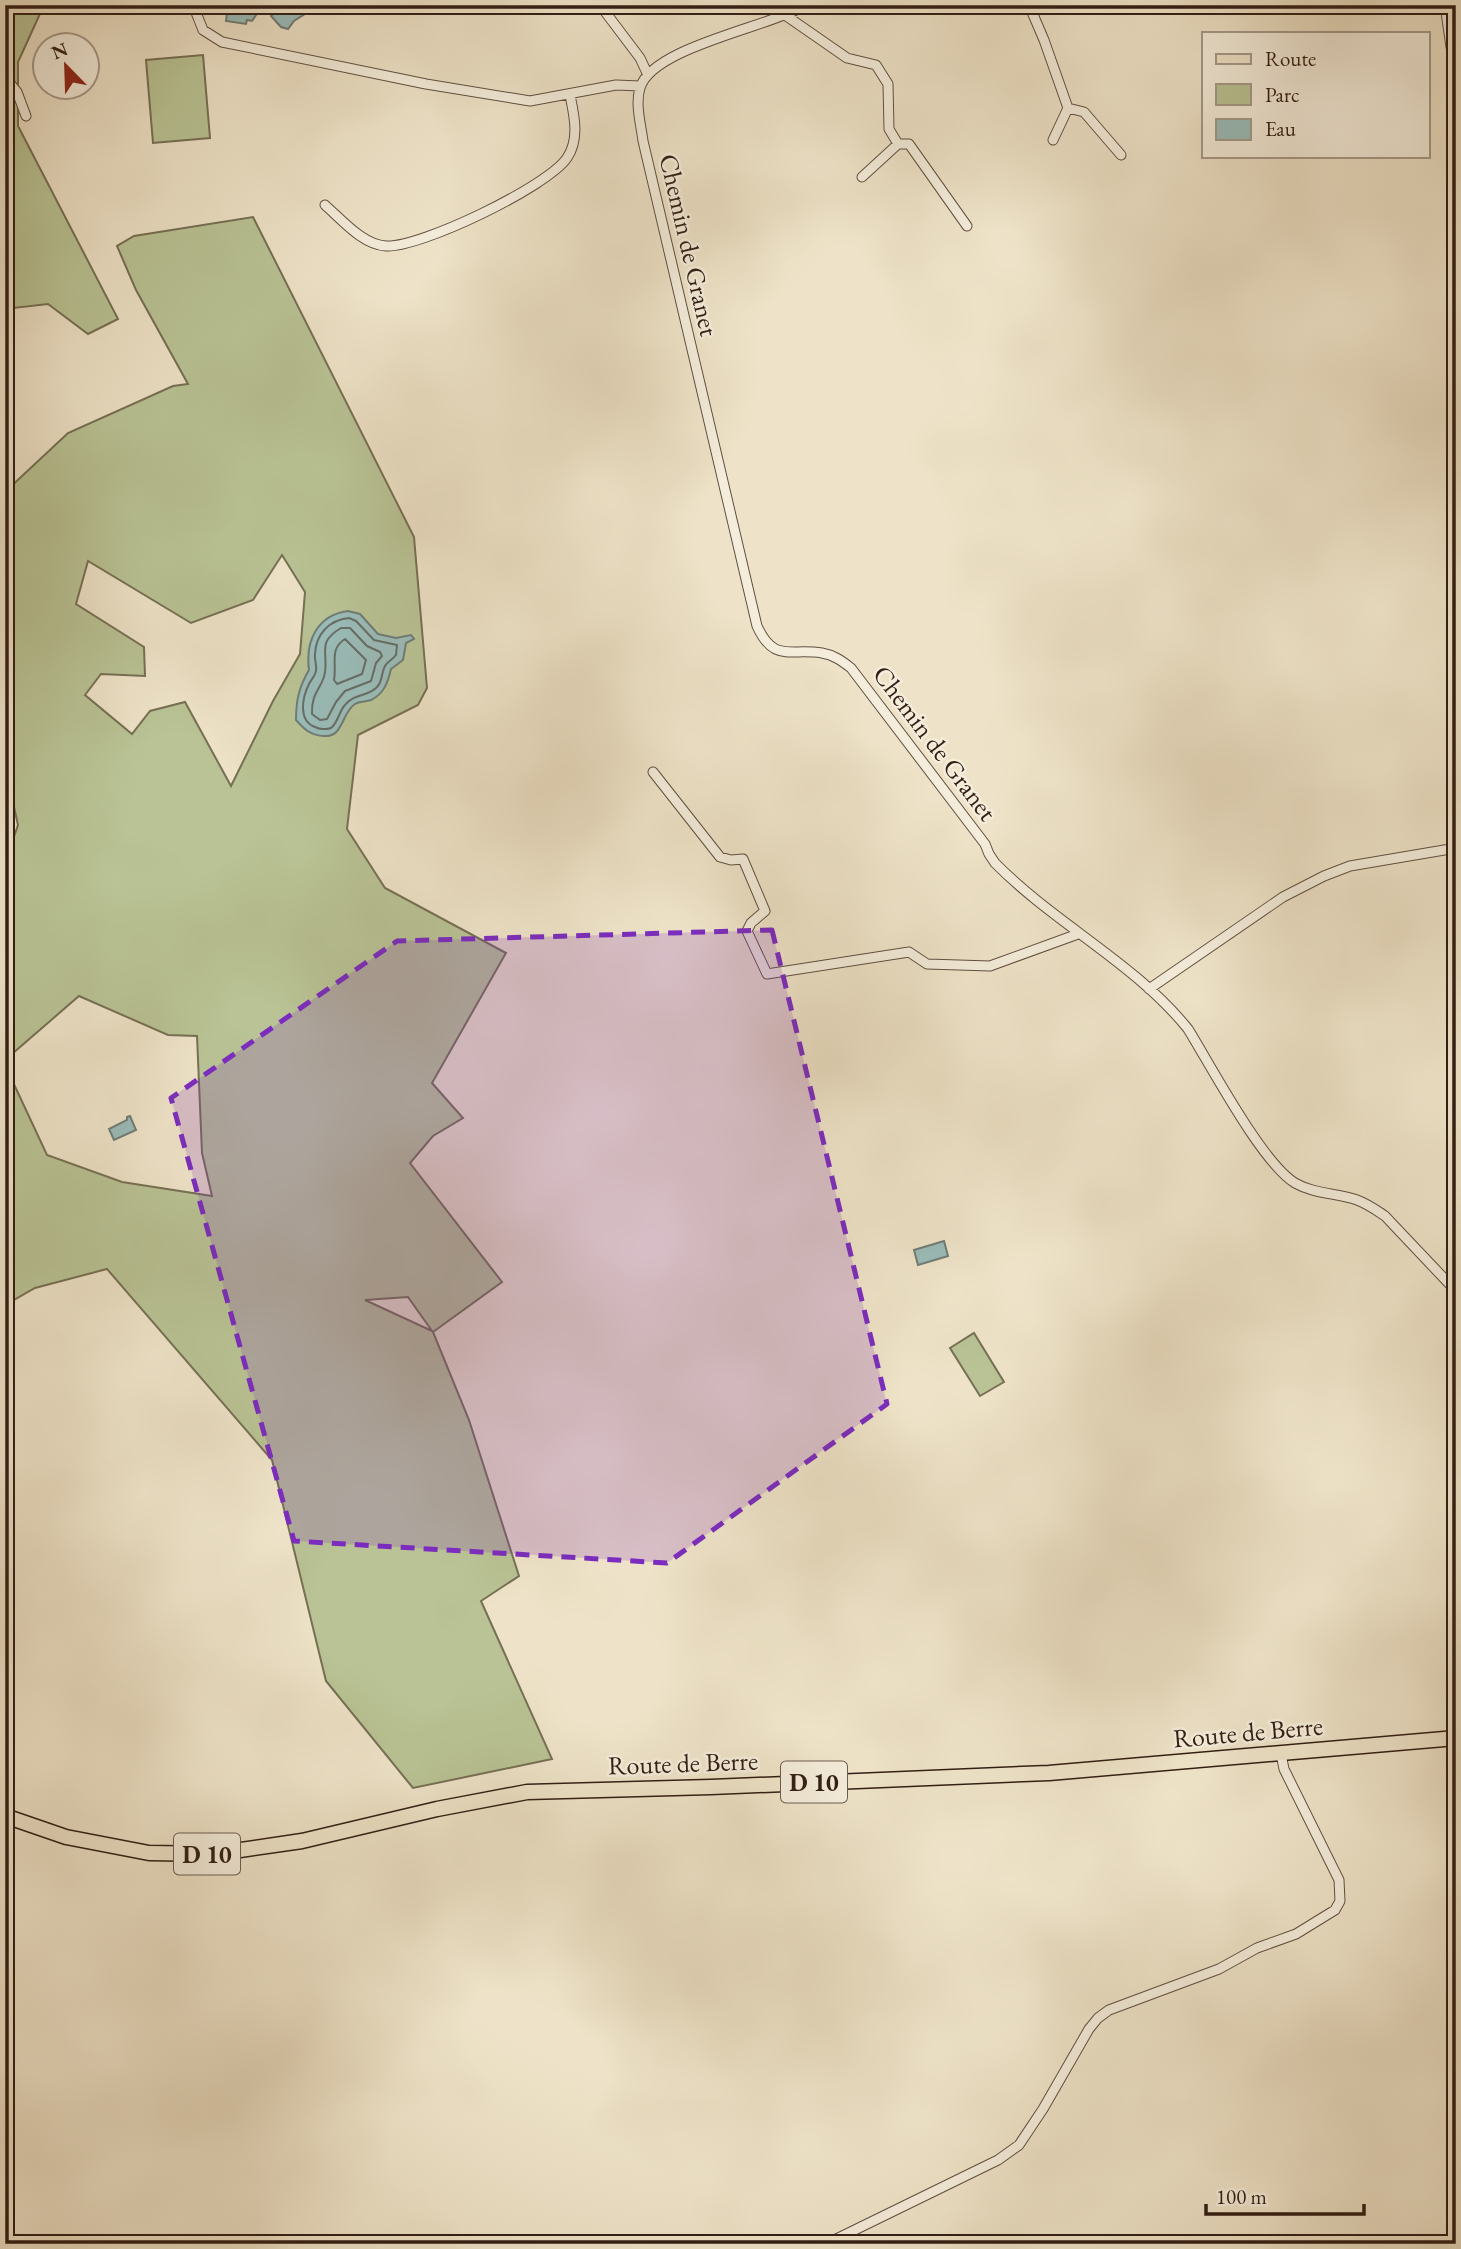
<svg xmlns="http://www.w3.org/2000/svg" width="1461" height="2249" viewBox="0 0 1461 2249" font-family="'EB Garamond',serif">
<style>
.green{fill:#b9c395;stroke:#767054;stroke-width:2;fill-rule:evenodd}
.water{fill:#9abdba;stroke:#707d78;stroke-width:2}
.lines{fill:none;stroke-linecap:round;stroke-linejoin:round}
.shore{stroke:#666e67;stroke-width:2}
.street-casing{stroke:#614f41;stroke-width:11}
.primary-casing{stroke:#321e14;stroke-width:17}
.street{stroke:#f4eddb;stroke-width:9}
.primary{stroke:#eee3c8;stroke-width:14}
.marked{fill:#7b2cbf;fill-opacity:0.2;stroke:#7b2cbf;stroke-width:5;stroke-dasharray:14 9;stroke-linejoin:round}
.labels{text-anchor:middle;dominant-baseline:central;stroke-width:5;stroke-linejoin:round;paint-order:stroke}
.shield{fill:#f4eddb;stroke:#6c5c50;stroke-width:2}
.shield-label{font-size:24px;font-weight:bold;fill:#321e14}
.street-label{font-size:26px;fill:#321e14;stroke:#f4eddb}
</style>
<rect width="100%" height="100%" fill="#eee3c8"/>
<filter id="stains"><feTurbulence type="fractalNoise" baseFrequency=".00286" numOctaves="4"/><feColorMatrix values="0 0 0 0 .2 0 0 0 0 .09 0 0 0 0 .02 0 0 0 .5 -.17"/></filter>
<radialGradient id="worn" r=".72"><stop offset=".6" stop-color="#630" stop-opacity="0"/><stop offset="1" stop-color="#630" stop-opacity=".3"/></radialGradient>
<path class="green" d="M9,5h35l-26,57v64l100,193 -30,15 -40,-30 -43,5v-299z
M203,55l7,83 -57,5 -7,-83z
M253,217l161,320 13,151 -9,17 -60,30 -11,94 38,59 121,65 -74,130 31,35 -30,18 -23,27 92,119 -69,50 36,88 50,156 -38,25 71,158 -139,29 -87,-107 -54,-221 -165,-191 -72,19 -30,17v-240l42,90 75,27 90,14 -10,-43 -5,-117 -29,-1 -89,-39 -74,64v-197l13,-38 -8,-36 -5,-3v-294l63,-59 105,-47 15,-2 -52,-94 -19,-44 17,-10zM282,555l23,37 -5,62 -27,47 -42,85 -46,-84 -35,9 -18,23 -47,-39 16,-21 44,2 -1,-29 -68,-43 12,-43 103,62 62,-23zM408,1297l24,34 -67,-31z
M974,1333l30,49 -24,14 -30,-48z"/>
<path class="water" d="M228,5h35l-11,16 -5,-1 -1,4 -20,-3z
M288,5h12l5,9 -11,7 -6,8 -7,-2 -10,-11 5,-5 11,2 2,-2z
M348,611l12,3 18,20 18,4 15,-3 3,4 -8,4 -3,17 -12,9c-3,13 -7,25 -20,31 -5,2 -11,1 -16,4 -14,9 -11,34 -32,32 -13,-1 -19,-7 -27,-16 0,-20 3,-33 13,-50 -4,-30 9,-55 39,-59z
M130,1116l6,14 -22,10 -5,-11 18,-9v-3z
M944,1241l4,15 -30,9 -4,-15z"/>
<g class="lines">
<path class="shore" d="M349,618l7,3 18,19 23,5 -1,10c-3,4 -9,7 -11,11 -4,7 -2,15 -8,21 -9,10 -23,6 -32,18 -6,6 -7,18 -14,23 -5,2 -12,1 -16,-1 -17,-6 -13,-29 -6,-43 2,-4 7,-9 7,-14 1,-5 -2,-11 -1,-16 1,-20 14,-34 34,-36z
M341,628h9l17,18 13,6 2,4 -6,7 -5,18 -26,10 -9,11 -9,17 -7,1 -8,-6c-1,-23 11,-26 13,-42 3,-20 -8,-30 16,-44z
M345,639l21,21 -4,14 -25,10 -3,-4c3,-16 -5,-31 11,-41z"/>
<defs>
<path id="street" d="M193,5l10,25 19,12 204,42 104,17 86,-16 24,1
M600,5l40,53 8,17
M806,5c-36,22 -154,42 -166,83 -5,16 1,37 3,53l114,485c17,37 32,22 65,27 12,2 20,8 29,15l134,176 4,10 6,9c60,61 140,100 193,166 23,37 74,134 107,154 19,11 42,10 62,17 11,4 19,10 28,16l71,75
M1029,5l15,35 24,68 16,4 37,43
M1445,5l6,42 5,10
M785,15l62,43 29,7 12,19 1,45 9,15 -36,33
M5,77l12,15 9,24
M1053,140l15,-32
M898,144h11l58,82
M325,205c17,15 38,40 61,41 34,2 161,-59 181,-88 13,-19 7,-43 3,-63
M653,772l67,85 11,3 12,-1 22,52 -14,12 -4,8 20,43 142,-22 18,12 63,2 88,-32
M1149,989l134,-92 41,-21 26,-10 106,-18
M826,2244l172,-84 21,-15 24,-36 46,-80 9,-11 11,-8 110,-41 38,-21 39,-14 39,-24 5,-9 -1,-21 -55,-111 -3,-15"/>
<path id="primary" d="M5,1816l61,21 83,16 64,1 89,-13 135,-32 90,-17 184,-5 338,-14 407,-35"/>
</defs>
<use href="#street" class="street-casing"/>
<use href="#primary" class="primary-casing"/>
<use href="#street" class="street"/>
<use href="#primary" class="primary"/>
</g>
<path class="marked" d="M772,930l115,474 -220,159 -373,-22 -123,-443 226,-157z"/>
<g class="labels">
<g class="shield">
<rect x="781" y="1761.5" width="66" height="41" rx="5"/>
<rect x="174" y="1833.5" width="66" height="41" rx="5"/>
</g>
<g class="shield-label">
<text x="814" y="1782">D 10</text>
<text x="207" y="1854">D 10</text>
</g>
<g class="street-label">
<text transform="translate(689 245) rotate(77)">Chemin de Granet</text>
<text transform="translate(935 743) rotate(53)">Chemin de Granet</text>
<text transform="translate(1248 1732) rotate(-5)">Route de Berre</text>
<text transform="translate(683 1763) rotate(-2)">Route de Berre</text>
</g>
</g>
<rect width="1461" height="2249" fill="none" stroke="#eee3c8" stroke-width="28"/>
<rect x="7" y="7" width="1447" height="2235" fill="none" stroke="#321e14" stroke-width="3.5"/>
<rect x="14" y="14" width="1433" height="2221" fill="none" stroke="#321e14" stroke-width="2"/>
<rect x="1202" y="32" width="228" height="126" fill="#f4eddb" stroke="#a69a8b" stroke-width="2"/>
<rect x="1216" y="54" width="35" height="10" fill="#eee3c8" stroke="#a69a8b" stroke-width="2"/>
<text x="1265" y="66" font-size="21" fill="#321e14">Route</text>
<rect x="1216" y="84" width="35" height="21" fill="#b9c395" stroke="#a69a8b" stroke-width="2"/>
<text x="1265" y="102" font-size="21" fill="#321e14">Parc</text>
<rect x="1216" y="119" width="35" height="21" fill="#9abdba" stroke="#a69a8b" stroke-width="2"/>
<text x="1265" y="136" font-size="21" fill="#321e14">Eau</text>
<g transform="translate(66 66) rotate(337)"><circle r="33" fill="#f4eddb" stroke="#a69a8b" stroke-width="2"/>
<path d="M0-5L12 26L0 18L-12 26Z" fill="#8f2418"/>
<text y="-10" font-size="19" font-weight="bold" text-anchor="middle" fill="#321e14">N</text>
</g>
<path d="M1206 2204v10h158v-10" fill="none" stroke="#321e14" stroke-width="3.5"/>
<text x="1216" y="2204" font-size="21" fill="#321e14" stroke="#f4eddb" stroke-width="5" paint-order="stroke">100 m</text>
<rect width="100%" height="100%" filter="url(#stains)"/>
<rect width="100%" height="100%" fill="url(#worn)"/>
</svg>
